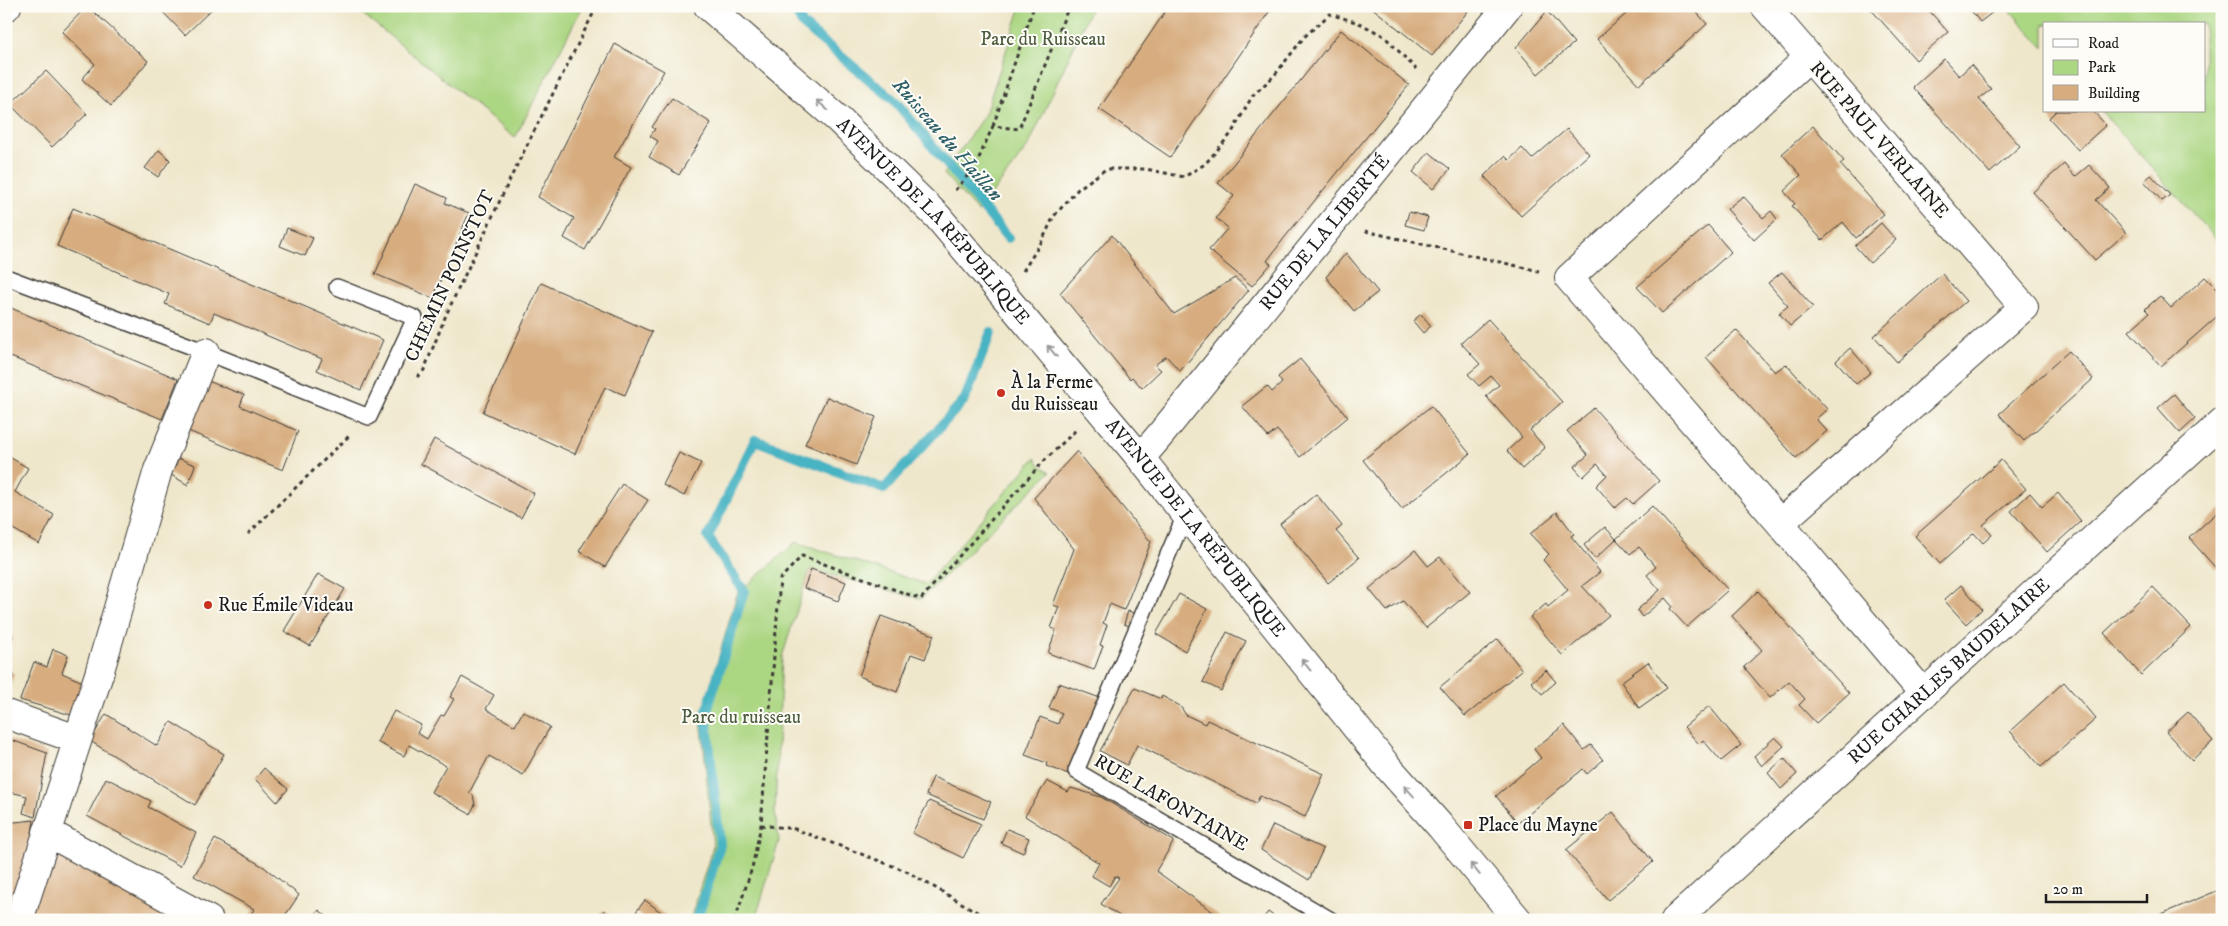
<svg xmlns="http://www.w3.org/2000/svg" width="2228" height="926" viewBox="0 0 2228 926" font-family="'IM FELL DW Pica',serif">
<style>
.green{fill:#abd682;stroke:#64794f}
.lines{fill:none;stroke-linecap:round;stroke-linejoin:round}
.stream{stroke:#46b3c3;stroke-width:10}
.building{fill:#d7ad80}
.lane-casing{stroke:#3c3a36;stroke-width:18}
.street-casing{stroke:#3c3a36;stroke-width:30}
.secondary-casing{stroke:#3c3a36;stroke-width:30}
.path{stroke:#3c3a36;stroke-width:3;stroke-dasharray:4 4;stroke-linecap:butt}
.lane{stroke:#fff;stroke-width:15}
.street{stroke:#fff;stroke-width:28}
.secondary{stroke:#fff;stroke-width:28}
.oneway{stroke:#999}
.poi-dot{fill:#c8321e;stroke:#fdfcf7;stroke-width:2}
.labels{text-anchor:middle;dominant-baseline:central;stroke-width:4;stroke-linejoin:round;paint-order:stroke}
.park-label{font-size:19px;fill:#4e5d40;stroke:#fdfcf7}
.street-label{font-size:19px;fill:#1c1c1c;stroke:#fdfcf7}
.poi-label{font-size:19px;fill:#1c1c1c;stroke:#fdfcf7;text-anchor:start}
.water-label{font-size:20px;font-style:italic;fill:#2f6067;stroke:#fdfcf7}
</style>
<rect width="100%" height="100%" fill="#fdfcf7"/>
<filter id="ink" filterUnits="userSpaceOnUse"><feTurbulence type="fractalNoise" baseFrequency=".02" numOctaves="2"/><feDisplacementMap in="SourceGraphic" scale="10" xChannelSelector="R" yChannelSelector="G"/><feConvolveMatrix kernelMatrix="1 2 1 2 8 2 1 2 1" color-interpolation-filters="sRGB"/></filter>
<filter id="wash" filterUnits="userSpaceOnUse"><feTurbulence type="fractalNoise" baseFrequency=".0096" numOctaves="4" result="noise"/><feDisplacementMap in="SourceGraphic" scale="20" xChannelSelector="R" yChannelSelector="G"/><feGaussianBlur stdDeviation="1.12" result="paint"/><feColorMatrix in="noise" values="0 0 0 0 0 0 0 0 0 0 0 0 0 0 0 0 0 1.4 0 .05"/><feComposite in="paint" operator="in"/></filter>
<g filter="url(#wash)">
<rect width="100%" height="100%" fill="#efe7cb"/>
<path class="green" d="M353,6h230l-68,132z
M1021,6h71l-63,139 -51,67 -34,-38 41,-60z
M2006,6h216v240l-121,-135h103v-87h-160v24z
M1035,458l5,7 10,7 -129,127 -111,-30 -28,88 -7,155 4,29 -24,79h-65l23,-74 -12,-128 36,-124 59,-52 130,42z"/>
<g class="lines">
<path class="stream" d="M792,6l11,19 92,76 113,137
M697,920l23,-75 -14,-131 38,-123 -36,-54 47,-97 129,49 81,-90 26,-67"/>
</g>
<g id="blocks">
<path class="building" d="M87,6l61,55 -37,45 -29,-27 13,-15 -33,-32z
M157,6h58l-30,29z
M1169,6h104l-103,151 -71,-48z
M1370,6h102l-40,50z
M1631,6h60l16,18 -68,61 -42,-46 36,-31z
M1868,6h57l23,26 -32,28z
M1971,6h17l5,6 -13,10 -11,-14z
M1547,11l27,32 -36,31 -22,-26z
M1341,30l68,55 -124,152 -18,24 4,3 -19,22 -43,-36 19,-22 -12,-10 18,-22 -16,-13z
M615,44l49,27 -50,86 17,10 -46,83 -21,-12 10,-20 -36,-21z
M1944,59l15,17 12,-11 20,24 -12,10 41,47 -30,27 -77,-86z
M46,71l41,43 -35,33 -42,-43z
M672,98l39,25 -32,52 -30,-18 9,-16 -8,-5 5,-7 -3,-2z
M2056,111h37l13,14 -28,25 -29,-32z
M1813,126l31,35 -4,3 44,50 -28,24 -13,-16 -21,18 -30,-34 3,-2 -11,-13 17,-16 -19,-21z
M1567,129l22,25 -68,62 -37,-40 21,-20 4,4 13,-12 10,11z
M159,150l11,10 -12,17 -13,-9z
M1429,152l21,17 -17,20 -20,-17z
M2064,164l11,13 14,-12 21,23 -14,12 30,33 -31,27 -62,-68z
M2151,175l19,20 -8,6 -18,-20z
M415,184l32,14 -2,5 24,10 -36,85 -58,-24z
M1743,196l20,22 8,-7 6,8 -23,21 -27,-31z
M73,208l310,132 -22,50 -44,-20 5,-11 -108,-46 -4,10 -45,-19 4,-10 -112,-48z
M1409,212l19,5 -4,13 -19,-5z
M1881,223l15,17 -26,23 -15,-17z
M1708,225l23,27 -69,61 -25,-26z
M287,228l26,10 -8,18 -25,-10z
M1112,235l62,79 61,-36 14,12 -69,81 -14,-15 -11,9 6,5 -19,18 -10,-11 -2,2 -70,-86z
M1346,253l32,39 -24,19 -28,-34z
M1782,272l31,35 -23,19 -11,-13 9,-7 -20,-23z
M1942,274l24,27 -69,61 -23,-26z
M2205,277l17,17v18l-61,54 -32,-35 20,-18 -4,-4 15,-13 11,12z
M541,283l111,49 -27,63 -20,-8 -30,67 -92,-42z
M11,308l167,71 -16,40 -156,-64v-39h2z
M1421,314l10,12 -8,7 -10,-12z
M1488,319l74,83 -32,28 15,18 -23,21 -15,-18 15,-14 -36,-41 13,-11 -8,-9 -12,10 -11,-12 12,-10 -19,-21z
M1736,330l39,42 11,-8 41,45 -11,10 11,12 -31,27 -90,-101z
M1850,348l21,24 -15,12 -20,-23z
M2069,351l24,28 -69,62 -25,-27z
M1300,359l48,58 -48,40 -23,-27 -9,7 -26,-31 25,-20 5,6 10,-9 -4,-6z
M200,378l44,17 -4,11 58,25 -15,39 -102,-42z
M2174,394l21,25 -15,14 -22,-25z
M827,397l49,20 -20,48 -51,-21z
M1431,406l39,48 -68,55 -39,-49z
M1594,408l65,73 -26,23 -6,-6 -12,10 -19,-22 11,-11 -10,-11 -14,13 -9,-10 14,-12 -21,-24z
M434,439l100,54 -13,25 -100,-54z
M1077,451l74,91 -27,68 -14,-6 -7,19 4,2 -7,20 3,1 -9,24 -46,-17 8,-23 -5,-2 8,-21 -6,-2 21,-56 -40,-51z
M679,453l22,10 -17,33 -21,-11z
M6,455l22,13 -13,24 39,23 -15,29 -33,-19z
M175,457l20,8 -7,20 -20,-12z
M2001,460l25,29 -43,36 9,10 -9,8 -9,-10 -34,31 -25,-28z
M622,484l26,16 -43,67 -26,-16z
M2030,493l12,14 16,-14 23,28 -34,31 -36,-41z
M1316,494l26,32 -6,5 23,27 -31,25 -48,-59z
M1652,506l76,84 -41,37 -17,-18 2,-3 -7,-8 -23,19 -5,-7 23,-20 -13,-15 9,-8 -17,-20 -9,7 -14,-15z
M2222,508v67l-33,-37z
M1557,512l17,22 -3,2 29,36 -18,14 27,29 -47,40 -32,-38 16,-13 2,3 20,-17 -25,-30 6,-6 -19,-20z
M1605,527l11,12 -21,20 -11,-14z
M1415,550l13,16 12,-9 30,35 -44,36 -23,-27 -16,10 -18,-22z
M811,569l35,13 -8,19 -34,-13z
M318,574l27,15 -35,57 -26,-15z
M1961,585l21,24 -16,15 -22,-24z
M2153,587l38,40 -50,48 -37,-42z
M1758,591l91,102 -33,30 -17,-18 6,-6 -16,-18 -19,17 -26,-31 18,-17 -30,-34z
M1179,594l28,15 -22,42 -29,-17z
M1128,611l9,3 -5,13 -8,-3z
M881,616l53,19 -9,24 -14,-5 -14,38 -38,-16z
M1227,632l19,9 -25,50 -18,-9z
M6,633l7,3 -6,19h-1z
M1498,639l24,31 -57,46 -25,-29z
M53,649l15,6 -6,18 23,10 -14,32 -51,-15 14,-38 13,5z
M1648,662l19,26 -28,20 -18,-26z
M1546,670l10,12 -14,12 -11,-12z
M6,671l8,3 -7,24h-1z
M462,677l32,18 -8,14 29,17 8,-15 27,16 -27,48 -34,-19 -20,37 4,2 2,10 -5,9 -39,-22 15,-26 -37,-21 -5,11 -27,-14 17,-31 27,14 -4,8 10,6 14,-24 3,1 10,-17 -4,-2z
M2064,682l32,37 -55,48 -31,-36z
M1059,683l41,15 -26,78 -28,-10 1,-3 -22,-8 15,-38 18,7 4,-11 -13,-5z
M1135,688l26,11 1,-3 18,10 6,9 19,9 2,-4 117,54 -19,43 -45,-21 -4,7 -119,-58 -10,20 -27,-14z
M1709,706l32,39 -20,16 -18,-21 -4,4 -15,-17z
M2188,712l25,29 -21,19 -26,-28z
M106,714l51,32 14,-24 53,32 -29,51 -105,-64z
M1564,725l20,25 7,-5 12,15 -16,14 -4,-5 -65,54 -22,-27 45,-38 -7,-9z
M1775,737l9,9 -22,20 -8,-10z
M6,738l41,15 -12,64 -12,-4 4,-17 -21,-5z
M1784,758l13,16 -16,15 -13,-16z
M264,768l24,21 -11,13 -22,-23z
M933,777l58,25 -8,17 -57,-24z
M106,778l45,23 -3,6 48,26 -16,33 -93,-50z
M1047,781l21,11 3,-4 30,9 73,44 -18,30 68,49h-98l-25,-16 18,-26 -4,-2 -6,10 -17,-10 7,-13 -74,-47z
M929,801l52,23 -18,34 -51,-25z
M1613,812l40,50 -45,38 -42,-50z
M34,820l-4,25 -24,75v-97z
M1273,825l50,24 -14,31 -48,-30z
M1007,829l22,9 -6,15 -22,-10z
M215,839l49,28 35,28 -17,25h-34l6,-11 -60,-33z
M57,851l126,69h-156z
M2219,890l3,6v24h-75z
M645,900l21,16 -2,4h-18l-10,-8z
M319,910l12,10h-20z
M604,910l11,10h-18z
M1268,912l11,8h-17z"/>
</g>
</g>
<g filter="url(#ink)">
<use href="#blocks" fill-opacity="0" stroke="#3c3a36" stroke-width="1"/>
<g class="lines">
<defs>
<path id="lane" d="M6,277l200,75 163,65 46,-99 -78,-31
M1185,515l-109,256 255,149"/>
<g id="street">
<path d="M1765,6l44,51"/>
<path d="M6,7l1,-1"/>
<path id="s1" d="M1138,455l12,-8 11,-13 347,-428"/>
<path d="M1780,523l244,-216 -215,-250 -240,221 211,245 144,171"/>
<path d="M6,714l70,25"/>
<path d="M47,832l162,88"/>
<path d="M19,920l80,-246 59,-204 48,-118"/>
<path id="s2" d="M1675,920l547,-498"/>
</g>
<g id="secondary">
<path id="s3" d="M708,6l131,114 99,97 200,238 249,311 54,61 77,93"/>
</g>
</defs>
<use href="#lane" class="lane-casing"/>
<use href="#street" class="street-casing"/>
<use href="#secondary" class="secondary-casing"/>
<path class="path" d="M1329,6l1,8
M993,126l41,-120
M955,190l20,-23 18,-41 26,3 50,-123
M1365,231l174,40
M1023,271l19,-30 12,-25 24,-27 28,-20h40l38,8 21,-13 26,-30 22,-39 21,-19 30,-39 26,-23 29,9 25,13 32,33
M417,377l7,-7 22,-55 66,-140 85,-169
M248,534l102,-99
M761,825l34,4 111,42 85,49
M735,920l17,-52 9,-43 19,-246 22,-23 119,43 119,-134 37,-36"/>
<use href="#lane" class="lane"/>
<use href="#street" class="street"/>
<use href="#secondary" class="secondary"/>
</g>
<defs><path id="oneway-shaft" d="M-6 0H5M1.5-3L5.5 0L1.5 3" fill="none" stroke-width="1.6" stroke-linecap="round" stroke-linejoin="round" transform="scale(1.25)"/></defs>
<g class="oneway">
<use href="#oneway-shaft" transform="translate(822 105) rotate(-139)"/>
<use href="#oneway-shaft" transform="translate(1052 351) rotate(-130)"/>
<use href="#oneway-shaft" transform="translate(1306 665) rotate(-129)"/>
<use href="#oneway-shaft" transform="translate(1409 791) rotate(-132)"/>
<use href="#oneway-shaft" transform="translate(1475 869) rotate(-129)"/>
</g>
</g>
<g class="poi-dot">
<circle cx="1001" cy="393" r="5"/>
<circle cx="208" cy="605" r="5"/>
<rect x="1463" y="820" width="10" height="10" rx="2.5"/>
</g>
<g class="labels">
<g class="park-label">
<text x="1043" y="39">Parc du Ruisseau</text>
<text x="741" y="717">Parc du ruisseau</text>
</g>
<g class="street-label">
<text transform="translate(1879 140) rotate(49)">RUE PAUL VERLAINE</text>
<text stroke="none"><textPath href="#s3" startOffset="312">AVENUE DE LA RÉPUBLIQUE</textPath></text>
<text stroke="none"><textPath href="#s1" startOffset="291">RUE DE LA LIBERTÉ</textPath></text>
<text transform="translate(450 276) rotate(-65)">CHEMIN POINSTOT</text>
<text stroke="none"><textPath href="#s3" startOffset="716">AVENUE DE LA RÉPUBLIQUE</textPath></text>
<text stroke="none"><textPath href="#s2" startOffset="370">RUE CHARLES BAUDELAIRE</textPath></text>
<text transform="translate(1171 803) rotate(30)">RUE LAFONTAINE</text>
</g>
<g class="poi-label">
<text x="1011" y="382">À la Ferme<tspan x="1011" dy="22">du Ruisseau</tspan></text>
<text x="218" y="605">Rue Émile Videau</text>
<text x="1478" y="825">Place du Mayne</text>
</g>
<g class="water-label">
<text transform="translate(947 140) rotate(49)">Ruisseau du Haillan</text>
</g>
</g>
<rect width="2228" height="926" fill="none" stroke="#fdfcf7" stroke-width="25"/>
<rect x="2043" y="22" width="162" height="90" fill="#fdfcf7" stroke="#a3a29f"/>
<rect x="2053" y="39" width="25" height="8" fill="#ffffff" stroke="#a3a29f"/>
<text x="2088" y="48" font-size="15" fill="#1c1c1c">Road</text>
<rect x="2053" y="60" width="25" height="15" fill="#abd682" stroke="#a3a29f"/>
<text x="2088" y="72" font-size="15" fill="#1c1c1c">Park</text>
<rect x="2053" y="85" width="25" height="15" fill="#d7ad80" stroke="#a3a29f"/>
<text x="2088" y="98" font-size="15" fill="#1c1c1c">Building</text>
<path d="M2046 894v8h101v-8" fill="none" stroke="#1c1c1c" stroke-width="2.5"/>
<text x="2053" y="894" font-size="15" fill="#1c1c1c" stroke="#fdfcf7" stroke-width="4" paint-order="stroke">20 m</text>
</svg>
